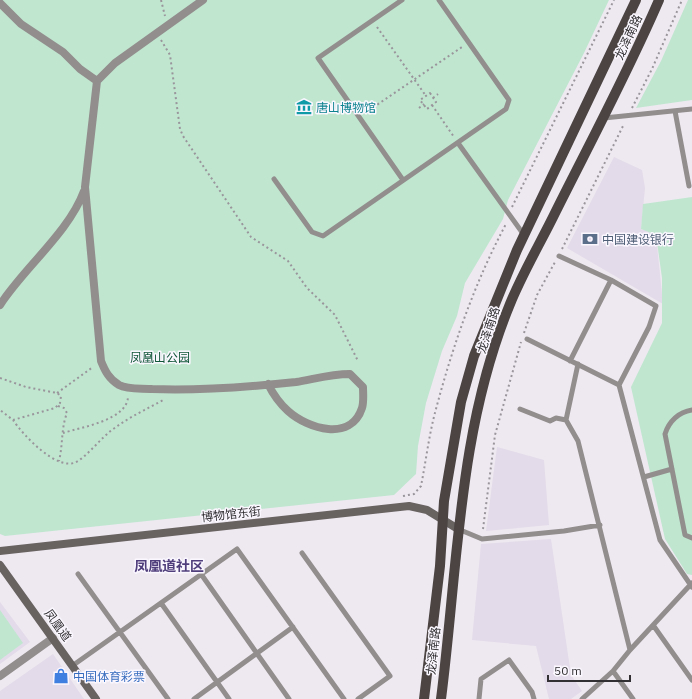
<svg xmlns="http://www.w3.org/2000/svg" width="692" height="699" viewBox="0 0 692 699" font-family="'IBM Plex Sans','Noto Sans SC',sans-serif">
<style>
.built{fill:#e3dbe9}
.green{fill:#c0e6d0}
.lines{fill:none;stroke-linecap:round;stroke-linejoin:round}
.path{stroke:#99959b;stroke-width:2;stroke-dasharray:2 3;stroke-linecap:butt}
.lane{stroke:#928e8d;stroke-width:5}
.street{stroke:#928e8d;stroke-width:8}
.secondary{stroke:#686261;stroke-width:8}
.primary{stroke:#4b4443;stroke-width:10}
.labels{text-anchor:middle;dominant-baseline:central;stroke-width:3;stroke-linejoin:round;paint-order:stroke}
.street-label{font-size:12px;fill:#323033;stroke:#fbf7ff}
.culture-label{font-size:12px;fill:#0d838f;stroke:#fbf7ff;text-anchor:start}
.service-label{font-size:12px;fill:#4e5e75;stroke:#fbf7ff;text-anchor:start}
.park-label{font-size:12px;fill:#0e5537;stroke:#fbf7ff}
.shop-label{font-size:12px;fill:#366cbe;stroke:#fbf7ff;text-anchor:start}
.quarter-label{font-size:14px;font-weight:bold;fill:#4f3e7b;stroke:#fbf7ff}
</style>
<rect width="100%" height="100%" fill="#eee9f1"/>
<path class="built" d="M614,157l28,13 3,18 -4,41 15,6 7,69 -96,-56z
M497,447l47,13 5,65 -63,6z
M551,539l20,136 11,16 -11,8h-22l-13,-53 -64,-6 9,-96z
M0,602l30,40 -30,22z
M53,654l31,45h-84v-8z"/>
<path class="green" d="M0,0h609l-25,53 -76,147 -5,19 -38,64 -8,33 -15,35 -16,52 -8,43 -2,28 -22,21 -389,41 -5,-2z
M688,0h4v100l-56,8 25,-47z
M692,197v378l-5,-1 -22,-35 -34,-152 31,-64v-45l-6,-43 -15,-6 2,-25z
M0,610l23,33 -23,17z"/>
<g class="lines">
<path class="path" d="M161,0l4,16
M377,27l49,69
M161,40l9,15 10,74 3,7 68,101 37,24 19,27 28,27 23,46
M430,93l6,9 -9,7 -7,-9z
M433,98l5,-4
M432,105l22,32
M419,108l5,-4
M632,108l20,-39 30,-69
M365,113l97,-66
M512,207l102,-207
M562,249l62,-125
M524,333l13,-38 18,-33
M0,378l26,9 31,6 4,3 -1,7 -5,5 -42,12 -13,-10
M57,393l36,-26
M58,406l6,2 3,5c-6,15 -4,32 -8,48
M13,420c10,15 46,54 65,41 13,-9 22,-22 34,-31 17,-13 35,-21 53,-31
M63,433c19,-6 64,-13 65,-36
M403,496l11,-2 7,-8c5,-25 8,-52 15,-77 17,-64 39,-127 70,-185
M483,529l12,-94 26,-93"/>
<path class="lane" d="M402,0l-84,58 85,122
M675,111l14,75
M604,118l88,-9
M458,143l66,92
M274,179l38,53 11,4 183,-127 3,-9 -70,-100
M559,256l52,24 45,26 -7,21 -30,58 41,155 32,47
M527,339l92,46
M570,361l41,-81
M578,364l-12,56 12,21 52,209
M520,409l30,12 6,-3 10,2
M692,410c-13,2 -23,11 -27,24l20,101 7,3
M644,477l28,-8
M458,529l24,10 82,-8 36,-6
M302,553l88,123 -32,23
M78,574l90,125
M201,574l88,125
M161,603l68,96
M653,625l39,55
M72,666l165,-117 107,150
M613,671l20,28
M194,699l99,-72
M479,699l2,-20 28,-19 23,32 2,7
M582,699l31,-28 17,-21 62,-67"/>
<path class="street" d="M203,0l-88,63 -18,18 -12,106 16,174c4,10 8,18 18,24 9,5 23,3 33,4 47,2 96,-2 144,-7 18,-3 35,-8 54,-8l13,13c0,6 1,15 -1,21 -11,34 -54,21 -74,3 -9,-8 -15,-17 -20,-27
M0,3l21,21 42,28 17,17 17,12
M0,305c24,-37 69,-73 84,-114
M0,676l53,-38"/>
<path class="secondary" d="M0,551l409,-45 18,4 31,19
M0,565l96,134"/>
<path class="primary" d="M424,699l16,-133 4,-65 17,-99 13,-46 43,-106 119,-250
M441,699c17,-133 17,-269 69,-395 13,-32 31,-62 46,-93 35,-70 72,-139 103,-211"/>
</g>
<defs>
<symbol id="museum-bare" viewBox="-9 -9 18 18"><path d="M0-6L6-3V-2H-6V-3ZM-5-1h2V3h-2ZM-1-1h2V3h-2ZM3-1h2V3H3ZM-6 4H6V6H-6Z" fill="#0f9aa8" stroke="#fbf7ff" stroke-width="2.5" paint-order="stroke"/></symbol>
<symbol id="bank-bare" viewBox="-9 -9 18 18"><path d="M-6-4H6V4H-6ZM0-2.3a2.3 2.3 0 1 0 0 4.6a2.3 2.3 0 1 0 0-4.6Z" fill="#5c6f8a" stroke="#fbf7ff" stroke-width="2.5" paint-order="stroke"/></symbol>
<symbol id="shop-bare" viewBox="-9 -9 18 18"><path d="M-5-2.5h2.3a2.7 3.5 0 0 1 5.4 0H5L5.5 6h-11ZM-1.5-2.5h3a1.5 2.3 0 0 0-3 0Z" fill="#3f7fe0" stroke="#fbf7ff" stroke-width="2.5" paint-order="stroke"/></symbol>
</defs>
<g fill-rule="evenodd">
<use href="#museum-bare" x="293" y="96" width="22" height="22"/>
<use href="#bank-bare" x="579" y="228" width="22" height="22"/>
<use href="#shop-bare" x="50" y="665" width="22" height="22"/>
</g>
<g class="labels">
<g class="street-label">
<text transform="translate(628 37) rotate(-65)">龙泽南路</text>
<text transform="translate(488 330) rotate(-72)">龙泽南路</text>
<text transform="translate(231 514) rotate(-6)">博物馆东街</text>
<text transform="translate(58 625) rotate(54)">凤凰道</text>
<text transform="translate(433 651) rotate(-84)">龙泽南路</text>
</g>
<g class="culture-label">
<text x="316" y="107">唐山博物馆</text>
</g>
<g class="service-label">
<text x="602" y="239">中国建设银行</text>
</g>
<g class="park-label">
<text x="160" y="357">凤凰山公园</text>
</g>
<g class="shop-label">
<text x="73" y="676">中国体育彩票</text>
</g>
<g class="quarter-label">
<text x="169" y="566">凤凰道社区</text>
</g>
</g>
<path d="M548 675v6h82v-6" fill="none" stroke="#323033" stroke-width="2"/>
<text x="554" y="675" font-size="12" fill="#323033" stroke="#fbf7ff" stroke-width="3" paint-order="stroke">50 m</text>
</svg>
